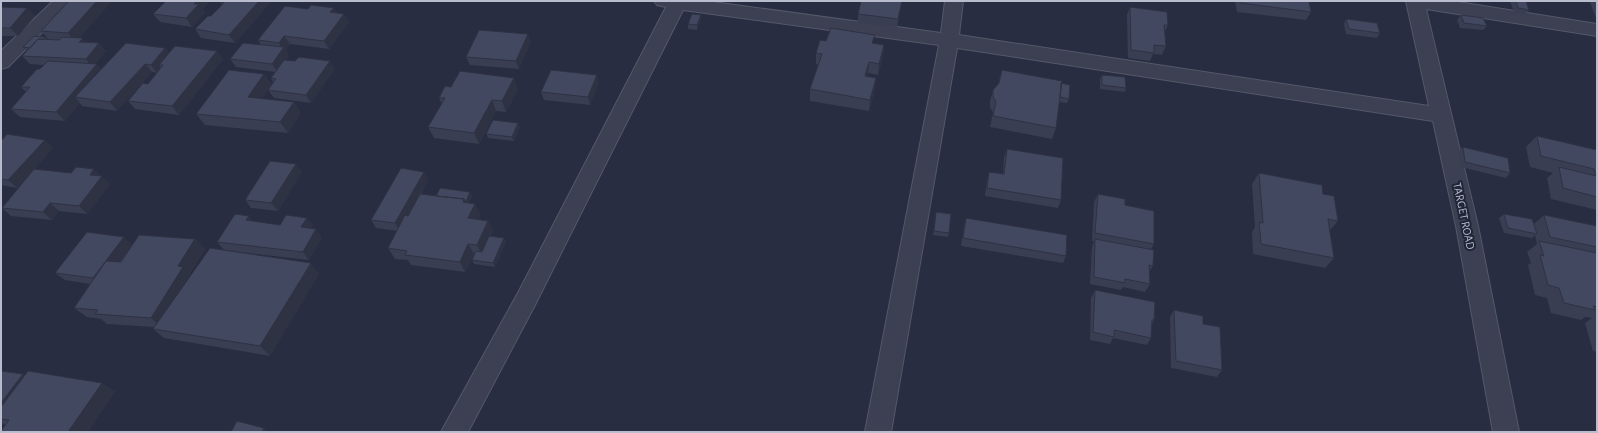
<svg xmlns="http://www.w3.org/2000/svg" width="1598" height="433" viewBox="0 0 1598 433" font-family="'Alegreya Sans',sans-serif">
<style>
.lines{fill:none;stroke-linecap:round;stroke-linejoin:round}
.street-casing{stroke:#545869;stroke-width:2}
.street{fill:#3c4052;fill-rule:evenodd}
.wall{fill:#393e53}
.shaded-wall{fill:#2e3243}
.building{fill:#424860;stroke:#2e3243}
.labels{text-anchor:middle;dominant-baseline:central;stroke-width:4;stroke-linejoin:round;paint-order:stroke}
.street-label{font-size:12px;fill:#b9bccc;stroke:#202537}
</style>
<rect width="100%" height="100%" fill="#282d42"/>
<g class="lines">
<defs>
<path id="street" d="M53,1h20l-65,66 -7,2v-18z
M654,1h52l235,32 4,-32h18l-4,34 470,71 -23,-105h46l145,23v12l-171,-27 52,217 41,206h-26l-37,-206 -23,-105 -476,-73 -66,384h-26l74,-387 -256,-35 -148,295 -67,127h-27l78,-141 147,-284 -9,-2z"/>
</defs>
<use href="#street" class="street-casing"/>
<use href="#street" class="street"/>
</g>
<path class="wall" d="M112,1l-33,37 8,4 12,1 7,8 -11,13 6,5 64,-21 4,5 48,-2 6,8 -44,56 -44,-6 -7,-8 20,-17 9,-11 -5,-1 -35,39 -35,-5 -2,-3 -15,18 -45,-4 -9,-8 15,-17 -5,-5 19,-18 4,-4 -14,-1 -8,-8 5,-5 -4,-4 22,-10 2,2h1l-7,-8z
M166,1h42l1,1 -7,7 3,4 -13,14 -32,-5 -7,-8z
M221,1h48l1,2 -35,40 -34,-5 -6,-9 16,-13 11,-11 -2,-3z
M861,1h41l-5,26 -39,-4v-9z
M1235,1h74l2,11 -5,8 -69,-8z
M1433,1h8l-1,1z
M1510,1h16l3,9 -4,4 -11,-2z
M1586,1h11v17h-1l-6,-16z
M1,7l34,9 -17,20h-17z
M1130,7l38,18 -3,7 1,14 -4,9 -9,-1 -3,7 -22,-3 -1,-43z
M334,8l2,5 8,1 5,8 -20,27 -39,-5 -4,5 3,7 -3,4 49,9 -24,34 -37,-5 -6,-8 -6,9 32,3 7,11 -13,20 -83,-8 -9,-11 68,-40 8,11 1,-3 -2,-4 4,-6 -39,-5 -6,-8 31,-14 -3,-5 50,-31z
M1461,15l26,11 -4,4 -23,-2 -3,-8z
M701,19l-4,11 -9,-1v-5z
M1346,19l34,14 -3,5 -31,-4 -2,-10z
M826,41l48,2 10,2 -1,11 -5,19 -10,-2 -1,4 9,1 -1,11 -6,22 -59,-10v-12l8,-24 -2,-1v-11z
M531,42l-12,27 -49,-4 -4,-8z
M1002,70l59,13 8,16 -2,4 -8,-1 -3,26 -4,11 -62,-12 3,-15 -3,-4v-7l3,-11 5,-6z
M1102,75l24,13 -1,4 -25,-3v-10z
M599,83l-9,22 -46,-5 -3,-8z
M451,87l67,2 -12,23 -10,-1 -17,33 -45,-6 -6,-11 14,-23 -3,-6z
M520,127l-6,14 -26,-3 -2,-4z
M1537,136l60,14v60l-46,-11 -4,-21 6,-5 -23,-6 -4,-20z
M1,141l52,7 -36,40 -16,-3z
M1463,147l47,26 -4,5 -45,-11 -2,-16z
M1007,149l54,51 -3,8 -73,-12 2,-16 2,-8 14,2 1,-17z
M302,172l-24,39 -27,-3 -6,-8z
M1259,173l64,21 15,27 -8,9 4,28 -9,10 -72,-14 -1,-22 3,-5 -3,-43z
M100,176l10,8 -23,30 -28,-3 -7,9 -41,-4 -9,-8z
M428,180l-7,14 15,2 34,-4 2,4 -3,7 6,1 5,10 -2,6 10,1 5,10 -2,5 13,2 2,4 -11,25 -21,-3 -2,-4 3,-6h-1l-9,18 -54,-7 -3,-5 -13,-1 -7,-11 9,-17 -21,-3 -5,-8z
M1098,194l27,11 29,39 -3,5 2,17 -4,6 1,12 -5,8 -22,-5 -2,3 -31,-6 2,-37 2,-6h-2l2,-39z
M936,212l13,21 -1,4 -15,-2z
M1504,214l30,10 10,-9 53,11v126l-4,-1 -8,-28 7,-5 -7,-1 -4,3 -30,-7 -4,-15 -12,-3 -7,-30 3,-2 -4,-11 10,-8 -2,-9 -3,3 -28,-5 -5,-15z
M307,218l6,7 -2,3 11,9 -13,23 -80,-9 90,23 -49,82 -106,-18 -11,-9 1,-2 -47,-3 -6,-5 -14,-2 -13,-9 16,-24 -25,-4 -10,-7 77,-28 63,-6 10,10 -15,25 1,1 33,-25 -7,-8 36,-21 27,4z
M966,218l100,38 -3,7 -102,-17 3,-20z
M1095,290l59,30 -2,4 -1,14 -4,7 -34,-7 -3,6 -20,-4 1,-42z
M1174,310l29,14 19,46 -5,7 -46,-9 -1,-51z
M1,371l22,3 2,2 77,7 13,9 -110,33 -3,-2 -1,1z"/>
<path class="shaded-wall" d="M97,1h15l-36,41 -8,-9z
M197,1h11l1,1 -7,7 3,4 -13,14 -6,-9 8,-14z
M259,1h10l1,2 -35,40 -6,-8z
M27,8l8,8 -17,20 -8,-8z
M334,8l4,8 -8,-4z
M344,14l5,8 -20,27 -5,-8z
M701,15v4l-4,11v-5z
M528,34l3,8 -12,27 -3,-8z
M284,36l6,8 -4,5 3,7 -11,16 -6,-8 10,-15 -3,-6z
M83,38l7,8 -11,-4z
M99,43l7,8 -13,17 -7,-9z
M884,45l-1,11 -5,19 1,-11z
M165,48l7,9 -13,8 2,4 -4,4 -6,-8z
M217,51l6,8 -44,56 -7,-9z
M330,61l5,8 -24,34 -5,-8z
M869,62l-1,11 -4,15 1,-12z
M97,64l7,9 -29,24 5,6 -15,18 -9,-9z
M145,64l7,8 -35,39 -7,-9z
M264,74l8,11 -16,23 -8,-11z
M597,75l2,8 -9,22 -2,-8z
M514,78l4,11 -12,23 -4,-11z
M876,78l-1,11 -6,22 1,-11z
M492,100l4,11 -17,33 -5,-11z
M294,102l7,11 -13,20 -8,-11z
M518,123l2,4 -6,14 -2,-4z
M45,140l8,8 -36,40 -9,-8z
M296,164l6,8 -24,39 -7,-8z
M94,169l8,8v-1l8,8 -23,30 -8,-8 11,-31z
M424,172l4,8 -28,51 -5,-8z
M470,192l2,4 -4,10 -5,-4 1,-3z
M50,203l9,8 -7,9 -9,-8z
M475,204l5,10 -7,15 -5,-11z
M249,216l6,8 -9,-4z
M307,218l6,7 -6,10 -6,-8z
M488,221l5,10 -11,24 -5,-10z
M316,229l6,8 -13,23 -6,-8z
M124,237l8,8 -30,41 -9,-8z
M504,238l2,4 -11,25 -2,-4z
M195,239l10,10 -15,25 3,3 -31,51 -11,-10 27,-52z
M468,244l6,10 -9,18 -5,-10z
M311,263l8,11 -49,82 -10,-10z
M23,374l10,7 -32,38v-16z
M102,383l13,9 -27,40h-20z
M264,428l5,4h-7z"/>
<path class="building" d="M69,1h28l-29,32 -27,-2z
M166,1h31l-3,3h5l-13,14 -33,-4z
M221,1h38l-30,34 -34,-6 13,-13h3l13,-13 -4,-1z
M861,1h41l-4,18 -40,-5z
M1241,1h68l2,11 -70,-9z
M1516,1h10l3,9 -11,-2z
M311,5l23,3 -4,4 14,2 -20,27 -40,-5 -5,7 -21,-3 27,-34 23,3z
M1,7l26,1 -17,20h-9z
M1130,7l37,5 1,13h-4l2,21 -12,-1v8l-23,-3z
M692,14l9,1 -4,10 -9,-1z
M1461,15l22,3 4,8 -23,-3z
M1346,19l31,4 3,10 -31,-4z
M831,28l44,7 -3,8 12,2 -5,19 -10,-2 -4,14 11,2 -6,22 -60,-11 12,-35 -6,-1 4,-13 6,1z
M479,30l49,4 -12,27 -50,-4z
M34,36l11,1 -2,2h-5l-8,9 -7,-1z
M62,37l21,1 -4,4 20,1 -13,16 -64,-3 16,-17 21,1z
M126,43l39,5 -14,17 -6,-1 -35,38 -35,-5z
M243,43l41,4 -12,17 -42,-5z
M175,46l42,5 -45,55 -44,-5 15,-18 5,1 15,-19h-4z
M299,57l31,4 -24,34 -38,-5 8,-11 -5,-1 13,-18 11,1z
M48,61l49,3 -41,48 -45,-3 19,-22h-9l16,-18h3z
M229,70l35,4 -16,23 46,5 -14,20 -84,-8z
M551,70l46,5 -9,22 -47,-5z
M1002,70l60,11 -6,47 -63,-12 3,-15 -3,-4v-7l6,-7z
M460,71l54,7 -12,23 -10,-1 -18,33 -46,-6 17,-29h-6l6,-12 6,1z
M1102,75l23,2 1,11 -24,-3z
M1061,83l9,2 -1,14 -9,-2z
M493,120l25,3 -6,14 -26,-3z
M7,134l38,6 -37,40 -7,-1v-38z
M1537,136l60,14v47l-34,-9 -4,-21 37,9 -2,-7 -53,-13z
M1463,147l45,11 2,15 -45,-11z
M1007,149l56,9 -2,42 -74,-12 2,-16 15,2z
M270,161l26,3 -25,39 -26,-3z
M76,167l18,2 -4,6 12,1 -23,30 -29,-3 -7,9 -41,-4 32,-39 37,4z
M401,168l23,4 -29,51 -24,-3z
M1259,173l63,12 1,9 11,2 4,25 -10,-2 6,39 -73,-14 -2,-22 4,1z
M440,188l30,4 -4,10 -2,-3 -28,-3z
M420,194l44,5 -1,3 12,2 -7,14 20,3 -11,24 -9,-1 -8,18 -55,-7 2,-4 -19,-3 17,-33 3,1z
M1098,194l27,5v6l29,6v33l-59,-11z
M936,212l15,2 -2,19 -15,-2z
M235,214l14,2 -3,4 34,5 6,-10 21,3 -6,9 15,2 -13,23 -86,-10z
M1504,214l28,5 5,15 -29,-6z
M1544,215l53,11v21l-47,-10z
M966,218l101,17 -1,21 -103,-18z
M87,232l37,5 -31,41 -38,-5z
M139,235l56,4 -17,27 5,1 -32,51 -56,-4 3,-4 -24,-2 32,-47 15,1z
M489,236l15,2 -11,25 -21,-3 4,-9 6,1z
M1095,239l59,11 -1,16 -4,-1 1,19 -25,-5v4l-31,-6z
M1539,241l58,12v54l-4,-1 2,4 -31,-7 -5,-15 -11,-3 -8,-30 4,1z
M210,248l101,15 -51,83 -107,-17z
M1095,290l60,12 -1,18h-2l-1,18 -37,-8v7l-21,-5z
M1174,310l29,6v8l17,3 2,43 -46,-9z
M1,371l22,3 -22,29z
M28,371l74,12 -34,49h-67v-1l8,-11 -8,-1v-12z
M237,421l27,7 -2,4h-31z"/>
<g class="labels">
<g class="street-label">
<text transform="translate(1464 216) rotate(78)">TARGET ROAD</text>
</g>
</g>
<rect width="1598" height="433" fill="none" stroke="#b9bccc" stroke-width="4"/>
</svg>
